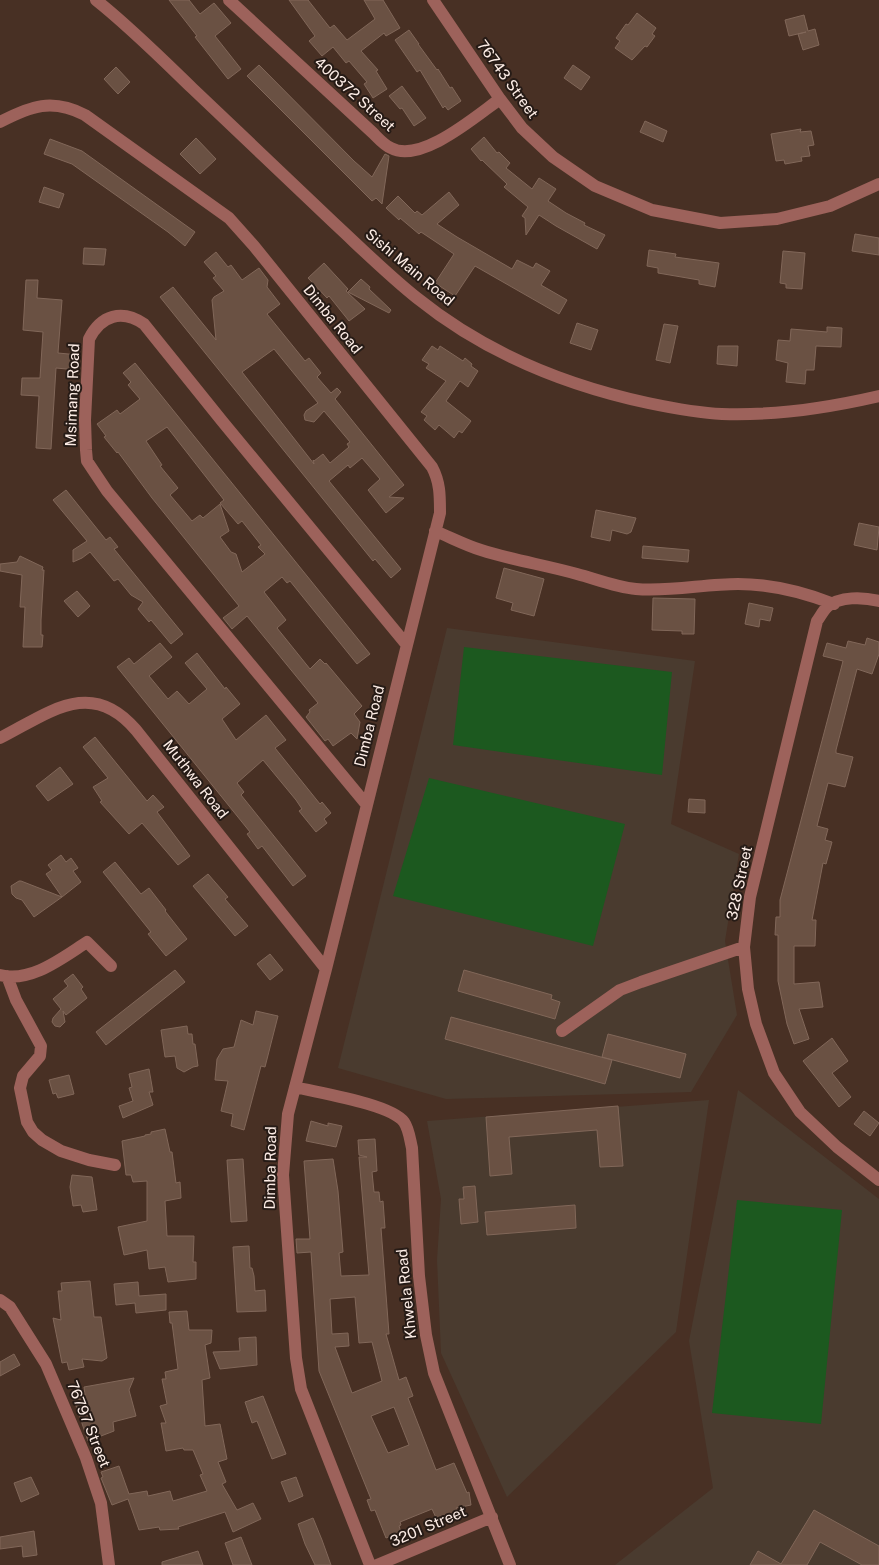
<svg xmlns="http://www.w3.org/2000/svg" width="879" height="1565" viewBox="0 0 879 1565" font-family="'Public Sans',sans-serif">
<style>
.education{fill:#4a3b2f}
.green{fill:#1c591f}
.building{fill:#6a5143;stroke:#816759;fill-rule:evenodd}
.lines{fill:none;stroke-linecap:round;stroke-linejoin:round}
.minor{stroke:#9d625b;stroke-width:12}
.labels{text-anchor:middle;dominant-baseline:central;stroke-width:4;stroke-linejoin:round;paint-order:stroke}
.street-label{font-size:15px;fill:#fdede6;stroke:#261b16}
</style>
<rect width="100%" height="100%" fill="#483024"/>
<path class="education" d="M447,628l248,33 -24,163 68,30 -14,87 12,74 -46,77 -245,7 -108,-31z
M738,1090l141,109v366h-264l98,-77 -24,-147z
M709,1100l-33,232 -169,165 -66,-144 -4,-93 4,-61 -14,-78z"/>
<path class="green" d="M464,647l208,25 -10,103 -209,-30z
M429,778l196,46 -32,122 -200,-50z
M737,1200l105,10 -21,214 -109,-11z"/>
<path class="building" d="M169,0h20l11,14 14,-11 17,20 -16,13 26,33 -13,10 -33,-42 2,-1z
M289,0h19l22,28 4,-3 13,15 28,-21 -11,-19h19l17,28 -14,8 -2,-3 -23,18 17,19 -2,1 11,18 -14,9 -9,-14 3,-2 -18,-21 -3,2 -13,-16 -11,9 -13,-15 6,-5z
M637,13l19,15 -4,6 3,2 -8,11 -2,-1 -13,14 -17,-12 5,-7 -4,-3 10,-14 2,1z
M804,15l4,16 7,-2 4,16 -16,5 -5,-16 8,-2 -17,4 -4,-16z
M409,30l10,14h-1l19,26 1,-1 12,19 2,-1 9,14 -13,9 -3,-4 -2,2 -23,-38 -3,2 -22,-32z
M259,65l95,96 18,16 13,-23 4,2 -7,48 -6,-6 -4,3 -125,-125z
M573,65l17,12 -9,13 -17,-12z
M116,67l14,15 -12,12 -14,-15z
M402,86l24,32 -12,8 -12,-18 -2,1 -11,-13z
M645,121l22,10 -4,11 -23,-10z
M801,129l-1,3 11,-1 3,14 -6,1 2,10 -9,1 1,4 -17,3 -1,-4 -8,1 -5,-27z
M484,137l13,16 2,-1 11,11 -4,5 26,21 7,-11 17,11 -8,12 18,12 19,10 -1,2 21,10 -8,14 -41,-23 -17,-11 -13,20 -1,-17 -3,-2 6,-9 -24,-20 3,-3 -25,-24 -1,1 -10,-12z
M196,138l20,21 -16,15 -20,-20z
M50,139l32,12 113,81 -10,14 -17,-14 -96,-68 -28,-10z
M44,187l20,7 -5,14 -20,-6z
M449,192l10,13 -22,19 20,13 55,32 5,-9 16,8 3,-5 14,8 -9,14 26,15 -8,14 -84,-48 -20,30 -20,-13 19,-29 -33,-22 -2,2 -19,-16 -1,2 -13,-12 12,-12 17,17 2,-2 5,4z
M855,234l24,4v17l-27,-4z
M84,248l22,1 -2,16 -21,-1z
M649,250l27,4 -1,3 44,6 -4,24 -16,-3v-4l-41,-7v-5l-11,-2z
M783,251l22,2 -3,36 -16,-1v-4l-6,-1z
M216,252l12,15 3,-2 11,15 17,-12 9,12 -1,7 13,17 -13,10 38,47 4,-3 12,15 -4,4 14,16 6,-5 4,4 -6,7 69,86 -15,12 15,1 -18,15 -18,-23 12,-11 -18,-21 -12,10 -2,-3 -19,16 72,88 -10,9 -16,-19 -2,2 -213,-264 13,-10 43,53 -4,-40 2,-3 10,-6 -11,-13 3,-2 -12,-14zM274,349l44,54 -12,8 -2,4 1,5 9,2 10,-11 26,31 -3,2 2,3 -19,16 -7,-9 -9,7 -1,-1 1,4 -72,-92z
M324,263l24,26 -2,2 19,18 -16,12 -20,-25 -2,2 -19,-20z
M361,279l9,8 -1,2 22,21 -2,3 -41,-21z
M26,280h12l-1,18 25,2 -4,53 21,2 -2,15 -21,-2 -5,81 -15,-1 3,-52 -18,-1 1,-17h18l3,-46 -20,-2z
M577,323l21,7 -7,20 -21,-7z
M664,324l14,2 -8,37 -14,-3z
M827,327l15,1 -1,19 -25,-1 -2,24h-8l-1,14 -19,-2 2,-19 -12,-3 2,-20 12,1 1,-12 36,3z
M432,346l6,4 2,-4 23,15 2,-3 7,6 -1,2 7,5 -10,16 -8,-6 -14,20 25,20 -9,12 -3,-2 -5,7 -15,-13 -4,5 -11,-10 3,-4 -6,-4 25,-31 -20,-13 3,-4 -7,-4z
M718,346h20l-1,20 -20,-2z
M135,363l235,291 -13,10 -67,-83 -3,2 -5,-6 -18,15 22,28 -9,8 33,41 10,-10 5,5 1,-1 36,43 -8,8 6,8 -3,17 -6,-6 -18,13 -5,-7 -3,2 -19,-24 4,-5 -1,-2 9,-7 -71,-87 -15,13 -9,-11 16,-12 -87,-108 -34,-46 -1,1 -13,-16 2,-1 -9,-12 20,-14 3,4 20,-15 -12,-14 3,-3 -8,-9zM167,427l57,73 -4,3 18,21 4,-3 19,24 -3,2 7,7 -23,18 -6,-18 -5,-2 -11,-15 9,-6 -9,-27 -17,14 -3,-3 -8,6 -22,-26 8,-7 -18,-22 2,-1 -16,-24z
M66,490l40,50 4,-3 8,10 -4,2 69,85 -12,10 -20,-24 -2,2 -11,-13 5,-7 -12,-7 -13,-16 -4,2 -24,-29 -8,6 -9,4v-12l14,-9 -34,-41z
M596,510l40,8 -5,14 -4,2 -15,-4 -2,11 -19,-4z
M859,523l20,4 -2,23 -23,-5z
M643,546l46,4 -1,12 -46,-4z
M20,556l23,11 -1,3h2l-3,50v15h2l-1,12h-19l2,-40h-5l2,-32 -22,-4v-7l17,-2z
M504,568l40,11 -10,37 -23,-6 2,-7 -17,-5z
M77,591l13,15 -12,11 -14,-16z
M653,598l42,1 -1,35h-12v-3l-30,-1z
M749,603l24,5 -3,13 -10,-2 -1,8 -14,-3z
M867,638l12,4v12l-7,20 -15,-5 -21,81v3l17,4 -8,30 -17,-4 -11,43 11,3 -3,11 7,2 -6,22 -3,-1 -11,57h4l-1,26h-21v38l25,-2 4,25 -24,2 10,30 -15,5 -7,-20 -9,-43v-46h-3l1,-18h4v-17l63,-239 -20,-5 4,-13 19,5 2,-7 17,4z
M160,643l12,14 -23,19 19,23 9,-8 12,13 18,-15 -22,-26 12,-10 28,36 1,-2 14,17 -18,15 14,21 30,-25 20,25 -11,8 45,56 2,-2 9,11 -7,6 3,4 -11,9 -17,-21 3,-2 -6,-9 -33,-40 -26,23 7,9 -3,3 65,81 -13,10 -31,-40 -4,3 -11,-15 3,-2 -133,-165 12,-9 5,6z
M95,737l52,64 6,-6 11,12 -7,5 33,44 -12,9 -36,-42 -13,11 -29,-32 2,-1 -9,-14 15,-9 -25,-31z
M60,767l13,17 -25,17 -12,-15z
M689,799l16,1v13l-17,-1z
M61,855l5,7 5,-4 7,10 -5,3 8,11 -19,15 -16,-23 6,-4 -4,-5z
M115,862l26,32 8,-6 17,22 -1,1 22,28 -21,17 -18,-22 3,-2 -48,-60z
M208,874l20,23 -3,2 23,27 -13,10 -42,-50z
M19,881h2l41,16 -28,20 -12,-17 -6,-2 -4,-4 -1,-8z
M270,954l13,16 -13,10 -13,-16z
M175,970l10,12 -79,63 -10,-13z
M464,970l88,25 -1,4 9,3 -5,17 -97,-28z
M73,974l10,13 -2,2 6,9 -21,17 -3,-4 2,11 -5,5 -5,-1 -3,-4 1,-4 8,-9 -8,-10 15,-13 -4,-5z
M256,1011l22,5 -13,51 -4,-1 -17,64 -13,-4 2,-12 -12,-3 7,-30 -13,-1 2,-21 6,-10 11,-2 7,-27 12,5z
M451,1017l161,43 -7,24 -160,-45z
M187,1026l1,8h4l1,10h2l3,22 -5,1 -9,5 -7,-4 -2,-12 -10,1 -4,-27z
M608,1034l78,20 -6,24 -78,-21z
M832,1038l16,23 -16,12 19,24 -12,10 -36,-46z
M149,1069l4,23h-4l4,13 -30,13 -4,-12 14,-5 -4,-13 3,-1 -3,-13z
M69,1075l5,19 -16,4 -2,-5 -3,1 -4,-14z
M618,1106l5,60 -23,1 -3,-37 -88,7 3,37 -22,2 -4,-59z
M864,1111l15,12 -9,13 -16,-12z
M311,1121l17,5v-3l14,3 -6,21 -30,-6z
M165,1129l5,23h2l4,31 4,-1 1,16 -16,3 2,35h27l-1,26h3v17l-28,3 -3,-15 -16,2 -2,-19 -23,5 -6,-28 29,-6v-40l-14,1 -2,-7h-5l-4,-34 23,-5v-1l6,-1v-2z
M375,1139l2,32 -5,1 2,20h5l1,10 3,-1 2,27h-4l8,106h-3l13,46 7,-3 7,19 -5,2 28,72 18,-7 13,30 2,-1 2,13 -15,3 3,5 -21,9 -6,-13 -32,13 1,3 -2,1 2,6 -15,6 -11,-28 -4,1 -4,-11 4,-1 -52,-128 -8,-119 -14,1 -1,-14h14l-6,-78 29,-2 5,32 5,61 -4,1 2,23 28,-1 -10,-118h8l-8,-2 -1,-15zM355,1297l4,46 13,-1 10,39 -30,12 -17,-46 14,-1 -1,-13 -16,1 -2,-35zM394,1407l15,38 -21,8 -17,-37z
M243,1159l4,62 -16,1 -4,-62z
M72,1175l20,2 5,33 -14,2 -2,-7 -8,1 -3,-19z
M475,1186l3,36 -17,2 -2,-25h5l-1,-12z
M575,1205l1,23 -89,7 -2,-23z
M249,1246l1,22h2l2,8 1,15 10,-1 1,21 -29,1 -4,-65z
M90,1281l4,36h7l6,41 -5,3 -20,-2 2,8 -15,3 -2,-8 -5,1 -9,-45 8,2 -3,-29h4l-1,-8z
M138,1282l1,14 27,-2v16l-30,3 -1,-10 -19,2 -2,-21z
M187,1311l2,19h23l-1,13 -6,2 5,33 -8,2 3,46 15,-2 7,35 -9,3 8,20 -4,2 15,26 16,-7 8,16 -28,13 -8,-20 -47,15 1,2 -19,1 -1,-3 -20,3 -11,-31 -16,6 -11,-27 2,-1 -2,-5 18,-6 10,28 18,-3 1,5 22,-5 3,10 34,-10 -7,-16 3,-1 -10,-24h-9l-1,-2 -17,3 -5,-28h5l-6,-17 7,-2 -5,-25h4l-1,-7 13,-3 -6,-46h-2l-1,-11z
M256,1337l1,28 -37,4 -7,-17 27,-1 -1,-13z
M14,1354l6,11 -20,11v-14z
M134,1378l-5,12 7,26 -23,6 1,9 -26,10 -15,-44 12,-2 -1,-8z
M263,1396l23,58 -14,5 -15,-38 -5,2 -7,-21z
M31,1477l8,17 -18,8 -7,-19z
M296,1477l7,19 -14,6 -8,-20z
M814,1510l65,36v19h-17l-42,-23 -13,23h-57l8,-14 23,13z
M313,1518l9,22 9,25h-16l-10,-21 -7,-20z
M34,1531l3,24 -14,2 -1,-11 -22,3v-12z
M241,1537l11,28h-19l-8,-22z
M198,1551l5,14h-41v-3z"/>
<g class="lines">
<path class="minor" d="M96,0c34,27 65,58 96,88 47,45 95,90 142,135 27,25 54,52 83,75 67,54 147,87 231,105 24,5 49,10 74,11 54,2 105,-6 157,-18
M229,0l144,133c5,5 11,12 18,15 30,16 85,-32 109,-49
M433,0l67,99 22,29 31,29 42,29 57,24 68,13 57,-4 53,-13 49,-22
M0,122c31,-16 52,-24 85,-7l144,103 25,28 178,221c8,15 8,28 8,46l-114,456 -38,145 -5,61 13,183 5,31 69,176
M435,531c15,6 30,14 46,19 31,10 64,15 96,24 19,5 38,13 59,15 34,3 68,-5 102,-5 34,0 65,8 96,20
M879,601c-16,-4 -39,-5 -52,6 -4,4 -7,10 -10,14l-67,276 -6,50 4,42 8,35 18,49 26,39 37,35 42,33
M0,738c49,-25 91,-61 136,-8l190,239
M366,804l-259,-313 -20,-30 -1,-11 -1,-30 4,-81c12,-24 33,-30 55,-15l78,97 184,223
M0,975c31,8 62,-17 87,-33l24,24
M7,976l9,24 25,46 -1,10 -17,20 -3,12 7,34 6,10 9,8 19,11 28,9 26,5
M562,1031l58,-41 21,-8 103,-35
M295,1087c24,6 96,17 109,35 5,7 6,18 8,26l7,128 7,59 8,38 76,192
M0,1300l10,7 36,57 40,94 15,45 8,62
M377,1565l115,-48"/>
</g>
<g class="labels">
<g class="street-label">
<text transform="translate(508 79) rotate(54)">76743 Street</text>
<text transform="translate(355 94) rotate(42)">400372 Street</text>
<text transform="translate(410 267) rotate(40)">Sishi Main Road</text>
<text transform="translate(333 319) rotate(51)">Dimba Road</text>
<text transform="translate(72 395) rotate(-88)">Msimang Road</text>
<text transform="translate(369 726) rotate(-76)">Dimba Road</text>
<text transform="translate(196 779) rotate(52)">Muthwa Road</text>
<text transform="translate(739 883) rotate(-78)">328 Street</text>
<text transform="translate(270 1168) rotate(-89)">Dimba Road</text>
<text transform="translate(406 1294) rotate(-96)">Khwela Road</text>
<text transform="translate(89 1424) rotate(68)">76797 Street</text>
<text transform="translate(428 1526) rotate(-23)">3201 Street</text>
</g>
</g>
</svg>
